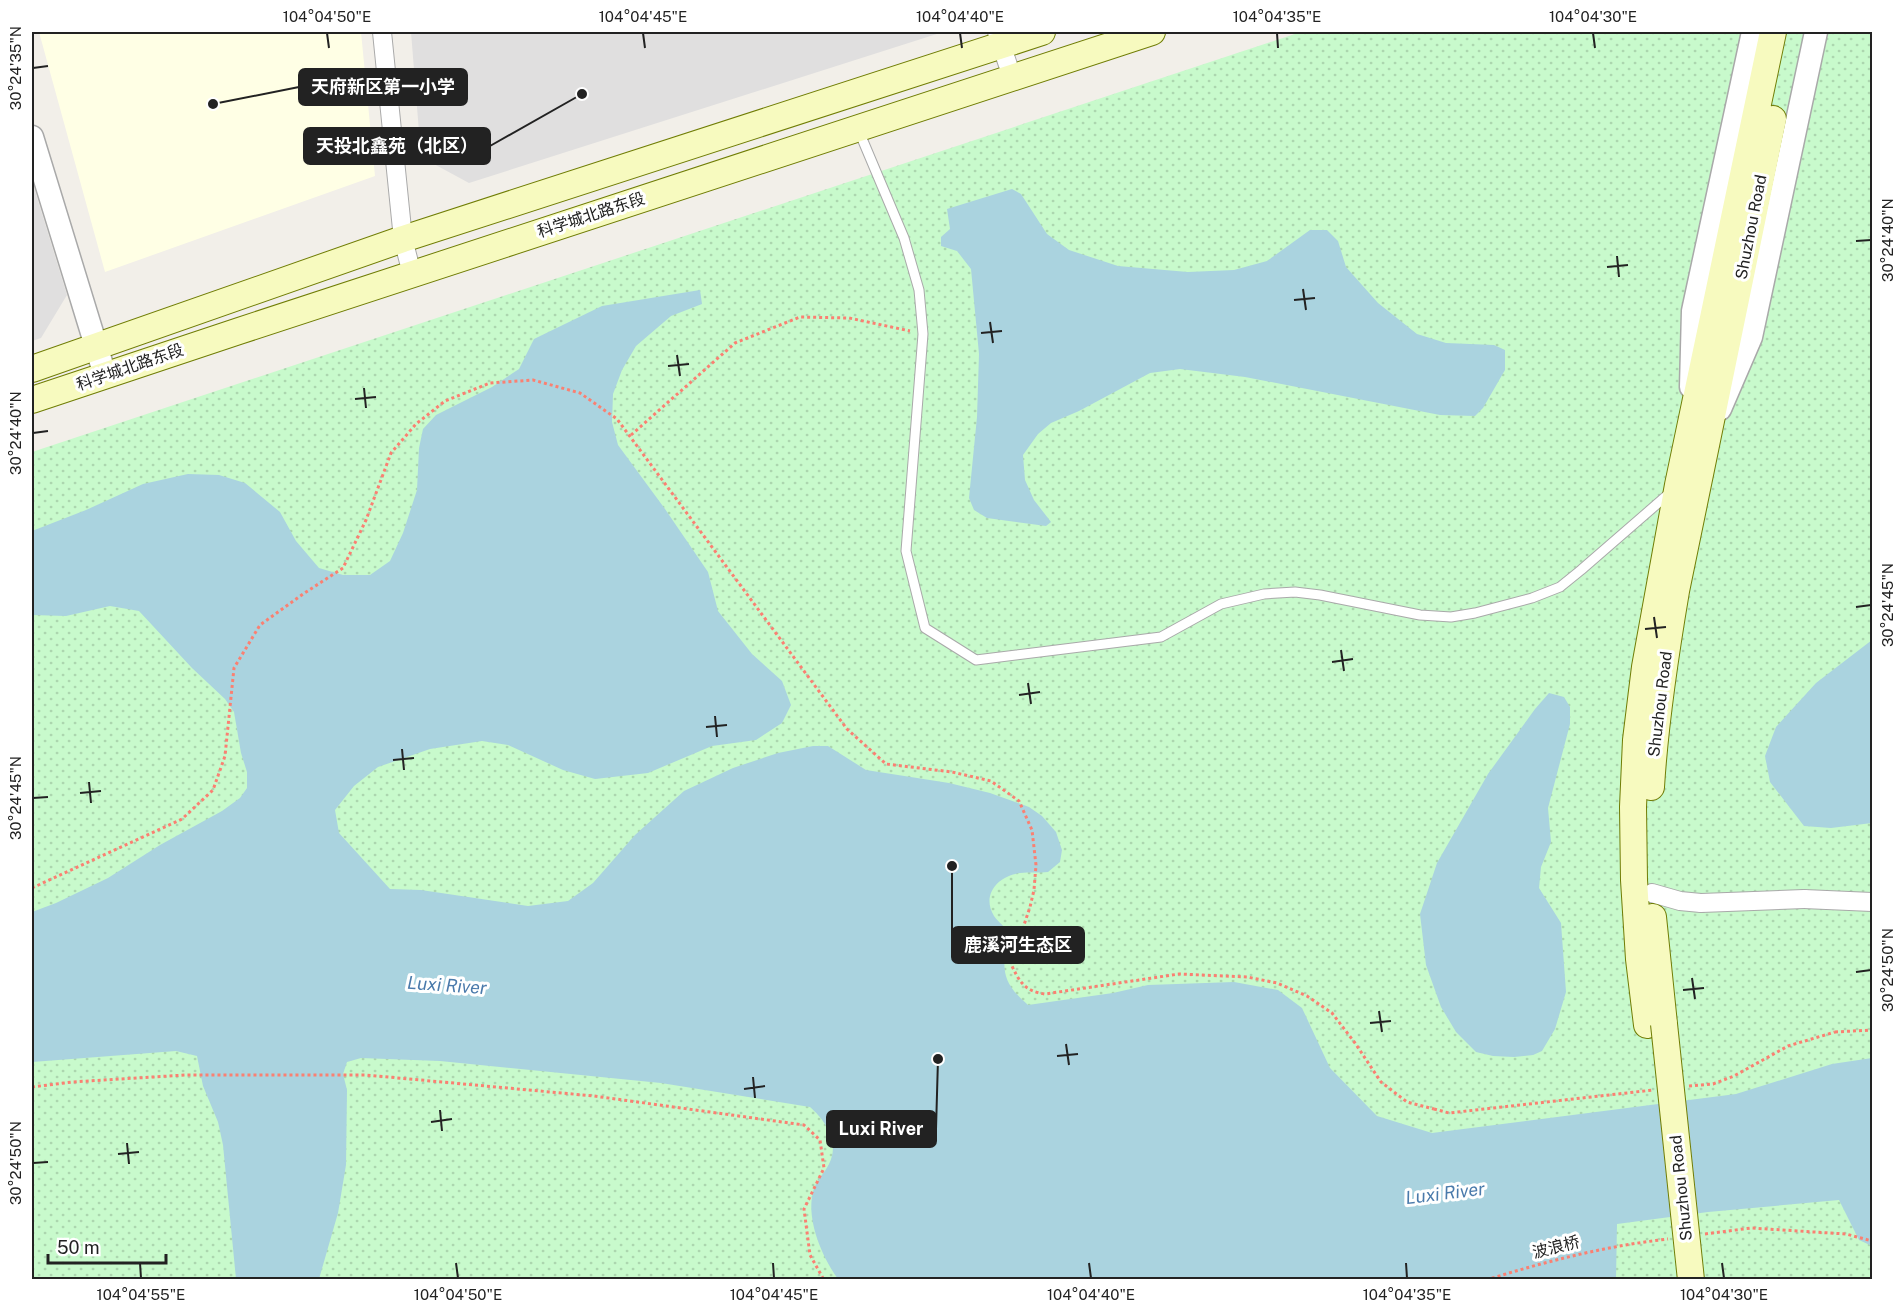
<svg xmlns="http://www.w3.org/2000/svg" width="1904" height="1311" viewBox="0 0 1904 1311" font-family="'Public Sans','Noto Sans SC',sans-serif">
<style>
.residential{fill:#e0dfdf}
.education{fill:#ffffe5}
.park{fill:url(#park-dots)}
.water{fill:#aad3df}
.lines{fill:none;stroke-linecap:round;stroke-linejoin:round}
.service-casing{stroke:#a9a9a9;stroke-width:11}
.minor-casing{stroke:#a9a9a9;stroke-width:20}
.tertiary-casing{stroke:#a9a9a9;stroke-width:25}
.secondary-casing{stroke:#707d05;stroke-width:28}
.path{stroke:#fa8072;stroke-width:3;stroke-dasharray:3 3;stroke-linecap:butt}
.service{stroke:#fff;stroke-width:9}
.minor{stroke:#fff;stroke-width:18}
.tertiary{stroke:#fff;stroke-width:22}
.secondary{stroke:#f7fabf;stroke-width:26}
.minor-bridge-casing{stroke:#a9a9a9;stroke-width:20;stroke-linecap:butt}
.secondary-bridge-casing{stroke:#707d05;stroke-width:28;stroke-linecap:butt}
.path-bridge{stroke:#fa8072;stroke-width:3;stroke-dasharray:3 3;stroke-linecap:butt}
.minor-bridge{stroke:#fff;stroke-width:18}
.secondary-bridge{stroke:#f7fabf;stroke-width:26}
.ticks{fill:none;stroke:#222;stroke-width:2}
.labels{text-anchor:middle;dominant-baseline:central;stroke-width:6;stroke-linejoin:round;paint-order:stroke}
.street-label{font-size:16px;fill:#222;stroke:#fff}
.water-label{font-size:18px;font-style:italic;fill:#4a7aab;stroke:#fff}
.leader{fill:none;stroke:#222;stroke-width:2}
.callout-dot{fill:#222;stroke:#fff;stroke-width:2}
.callout{fill:#222;stroke:#222;stroke-width:2}
.callout-label{font-size:18px;text-anchor:middle;font-weight:bold;fill:#fff}
.neatline{fill:none;stroke:#222;stroke-width:2}
.ticks-label{font-size:15px;text-anchor:middle;fill:#222}
</style>
<defs>
<pattern id="park-dots" width="8" height="8" patternUnits="userSpaceOnUse" patternTransform="scale(1.5)"><rect width="8" height="8" fill="#c8facc"/><path d="M2 2h.1M6 6h.1" fill="none" stroke="#acd6af" stroke-width="1.8" stroke-linecap="round"/></pattern>
</defs>
<rect width="100%" height="100%" fill="#f2efe9"/>
<path class="residential" d="M411,32h532l-474,151 -48,-26z
M32,181l35,114 -26,43 -9,3z"/>
<path class="education" d="M39,32h322l14,144 -270,96z"/>
<path class="park" d="M1301,32h571v1247h-1840v-827z"/>
<path class="water" d="M1012,189l9,5 26,40 22,16 49,16 70,6 46,-2 33,-9 43,-31h17l11,11 8,26 32,36 39,31 29,9 48,2 11,5v20l-22,38 -8,8 -35,-1 -195,-38 -65,-8 -30,4 -71,38 -28,12 -13,11 -15,21 2,25 9,20 17,22 -5,4 -59,-8 -13,-8 -5,-12 8,-81 2,-63 -8,-85 -14,-18 -16,-5v-9l9,-8 -3,-20z
M700,290l2,14 -31,12 -35,30 -14,24 -9,24 -1,28 6,23 47,64 43,63 10,39 34,43 30,27 9,24 -9,18 -26,17 -44,6 -64,27 -53,6 -32,-9 -55,-25 -26,-4 -52,8 -52,18 -24,19 -19,24 4,23 51,56 31,1 107,16 40,-5 25,-18 42,-48 49,-44 49,-23 45,-15 35,-7h15l38,24 83,13 41,10 39,14 13,9 14,16 6,18 -2,12 -12,10c-9,1 -19,0 -28,1 -22,3 -39,22 -26,43 5,7 10,9 15,18 -8,34 -8,48 19,71l85,-12 35,-8 86,-3 44,8 24,18 28,60 47,48 55,17 304,-39 96,-30 40,-6v188l-13,-6 -20,-40 -131,12 -91,12 -1,55h-778c-16,-22 -32,-59 -25,-87 2,-10 11,-18 16,-28 11,-21 -3,-43 -19,-57l-149,-24 -221,-22 -79,-3 -14,4 -4,12 4,16 -1,75 -8,48 -19,66h-83l-13,-134 -5,-23 -15,-36 -6,-30 -21,-5 -144,11v-150l24,-9 52,-25 52,-33 62,-34 18,-13 7,-10v-16l-6,-19 -7,-41 -9,-13 -33,-31 -53,-57 -29,-5 -44,10 -34,-1v-84l54,-21 57,-26 45,-10 31,1 26,8 35,29 16,29 23,27 24,7h27l20,-14 13,-28 14,-43 2,-42 4,-19 13,-14 56,-28 27,-18 15,-30 68,-33z
M1872,640v183l-41,5 -27,-2 -34,-44 -5,-26 11,-29 40,-44z
M1549,693l15,4 6,10v17l-22,84 3,34 -10,25 -2,21 22,35 5,69 -11,37 -13,22 -9,4 -19,2 -21,-1 -17,-4 -20,-20 -15,-25 -15,-42 -6,-51 17,-51 51,-89 47,-65z"/>
<g class="lines">
<defs>
<path id="service" d="M858,129l46,109 15,52 4,44 -17,217 19,77 51,32 185,-23 60,-33 43,-10 31,-2 25,3 100,20 31,2 24,-4 57,-15 28,-11 21,-17 91,-79"/>
<path id="minor" d="M382,32l21,207 9,35
M997,32l15,45
M1652,893l28,8 21,2
M1804,899l68,3"/>
<path id="tertiary" d="M32,137l73,238
M1691,387l2,-76 60,-279
M1720,409l31,-72 65,-305"/>
<path id="secondary" d="M32,369l371,-130 639,-207
M32,400l207,-69 913,-299
M1651,787c4,-66 14,-131 25,-196l97,-472
M1653,917l11,107
M1647,1025l-8,-66 -5,-79 -1,-73 3,-67 9,-73 33,-182 95,-453"/>
</defs>
<use href="#service" class="service-casing"/>
<use href="#minor" class="minor-casing"/>
<use href="#tertiary" class="tertiary-casing"/>
<use href="#secondary" class="secondary-casing"/>
<path class="path" d="M631,435l104,-92 65,-26 49,1 61,13
M32,888l150,-69 31,-29 12,-34 9,-88 26,-43 43,-31 40,-26 23,-48 25,-67 25,-29 29,-23 45,-18 43,-3 47,13 37,26 230,310 39,35 66,8 39,9 28,20 13,29 4,35 -2,25 -4,17 -19,57c8,17 13,27 34,30l134,-20 68,3 30,6 30,13 25,17 23,30 26,39 26,20 27,7
M1835,1032l37,-2
M32,1087l40,-5 113,-7h181l228,21 210,29 16,15 4,28 -20,41 6,46 14,25
M1705,1234l46,-6 95,6 26,7
M1486,1280c61,-19 120,-34 182,-41"/>
<use href="#service" class="service"/>
<use href="#minor" class="minor"/>
<use href="#tertiary" class="tertiary"/>
<use href="#secondary" class="secondary"/>
<defs>
<path id="minor-bridge" d="M1701,903l103,-4"/>
<path id="secondary-bridge" d="M1664,1024l27,256"/>
</defs>
<use href="#minor-bridge" class="minor-bridge-casing"/>
<use href="#secondary-bridge" class="secondary-bridge-casing"/>
<path class="path-bridge" d="M1689,1086l24,-2 21,-8 54,-30 47,-14
M1434,1109l15,4 204,-23"/>
<use href="#minor-bridge" class="minor-bridge"/>
<use href="#secondary-bridge" class="secondary-bridge"/>
</g>
<path class="ticks" d="M327,33l2,15M643,33l2,15M960,33l2,15M1277,33l1,15M1593,33l2,15M33,68l15,-2M1856,241l15,-1M1617,256l2,21M1607,267l21,-2M1303,289l3,21M1294,300l21,-2M990,322l3,21M981,333l21,-2M677,355l3,21M668,366l21,-2M364,388l2,20M355,399l21,-2M33,433l15,-2M1856,607l15,-2M1654,617l3,21M1645,629l21,-2M1341,650l3,21M1332,662l21,-3M1028,683l3,21M1019,695l21,-3M715,716l2,21M706,727l21,-2M402,749l2,21M393,760l21,-2M89,782l2,21M80,793l21,-2M33,798l15,-1M1856,972l15,-2M1692,978l3,21M1683,990l21,-2M1379,1011l3,21M1370,1023l21,-2M1066,1044l3,21M1057,1056l21,-2M753,1077l2,21M744,1089l21,-3M440,1110l2,21M431,1122l21,-3M127,1143l2,21M118,1154l21,-2M33,1163l15,-1M140,1263l1,15M456,1263l2,15M773,1263l1,15M1089,1263l2,15M1406,1263l1,15M1722,1263l2,15"/>
<g class="labels">
<g class="street-label">
<text transform="translate(591 215) rotate(-18)">科学城北路东段</text>
<text transform="translate(1751 227) rotate(-79)">Shuzhou Road</text>
<text transform="translate(130 367) rotate(-19)">科学城北路东段</text>
<text transform="translate(1660 704) rotate(-83)">Shuzhou Road</text>
<text transform="translate(1681 1188) rotate(-96)">Shuzhou Road</text>
<text transform="translate(1556 1247) rotate(-14)">波浪桥</text>
</g>
<g class="water-label">
<text transform="translate(447 985) rotate(4)">Luxi River</text>
<text transform="translate(1445 1193) rotate(-7)">Luxi River</text>
</g>
</g>
<path class="leader" d="M213 104L299 87M582 94L490 146M952 866L952 945M938 1059L936 1129"/>
<g class="callout-dot">
<circle cx="213" cy="104" r="6"/>
<circle cx="582" cy="94" r="6"/>
<circle cx="952" cy="866" r="6"/>
<circle cx="938" cy="1059" r="6"/>
</g>
<g class="callout">
<rect x="299" y="69" width="168" height="36" rx="6"/>
<rect x="304" y="128" width="186" height="36" rx="6"/>
<rect x="952" y="927" width="132" height="36" rx="6"/>
<rect x="827" y="1111" width="109" height="36" rx="6"/>
</g>
<g class="callout-label">
<text x="383" y="93">天府新区第一小学</text>
<text x="397" y="152">天投北鑫苑（北区）</text>
<text x="1018" y="951">鹿溪河生态区</text>
<text x="881" y="1135">Luxi River</text>
</g>
<rect width="1904" height="1311" fill="none" stroke="#ffffff" stroke-width="66"/>
<path d="M48 1254v9h118v-9" fill="none" stroke="#222222" stroke-width="3"/>
<text x="57" y="1254" font-size="18" fill="#222222" stroke="#ffffff" stroke-width="4.5" paint-order="stroke">50 m</text>
<rect x="33" y="33" width="1838" height="1245" class="neatline"/>
<g class="ticks-label">
<text x="327" y="22">104°04'50"E</text>
<text x="643" y="22">104°04'45"E</text>
<text x="960" y="22">104°04'40"E</text>
<text x="1277" y="22">104°04'35"E</text>
<text x="1593" y="22">104°04'30"E</text>
<text transform="translate(16 68) rotate(-90)" y="5">30°24'35"N</text>
<text transform="translate(1888 240) rotate(-90)" y="5">30°24'40"N</text>
<text transform="translate(16 433) rotate(-90)" y="5">30°24'40"N</text>
<text transform="translate(1888 605) rotate(-90)" y="5">30°24'45"N</text>
<text transform="translate(16 798) rotate(-90)" y="5">30°24'45"N</text>
<text transform="translate(1888 970) rotate(-90)" y="5">30°24'50"N</text>
<text transform="translate(16 1163) rotate(-90)" y="5">30°24'50"N</text>
<text x="141" y="1300">104°04'55"E</text>
<text x="458" y="1300">104°04'50"E</text>
<text x="774" y="1300">104°04'45"E</text>
<text x="1091" y="1300">104°04'40"E</text>
<text x="1407" y="1300">104°04'35"E</text>
<text x="1724" y="1300">104°04'30"E</text>
</g>
</svg>
